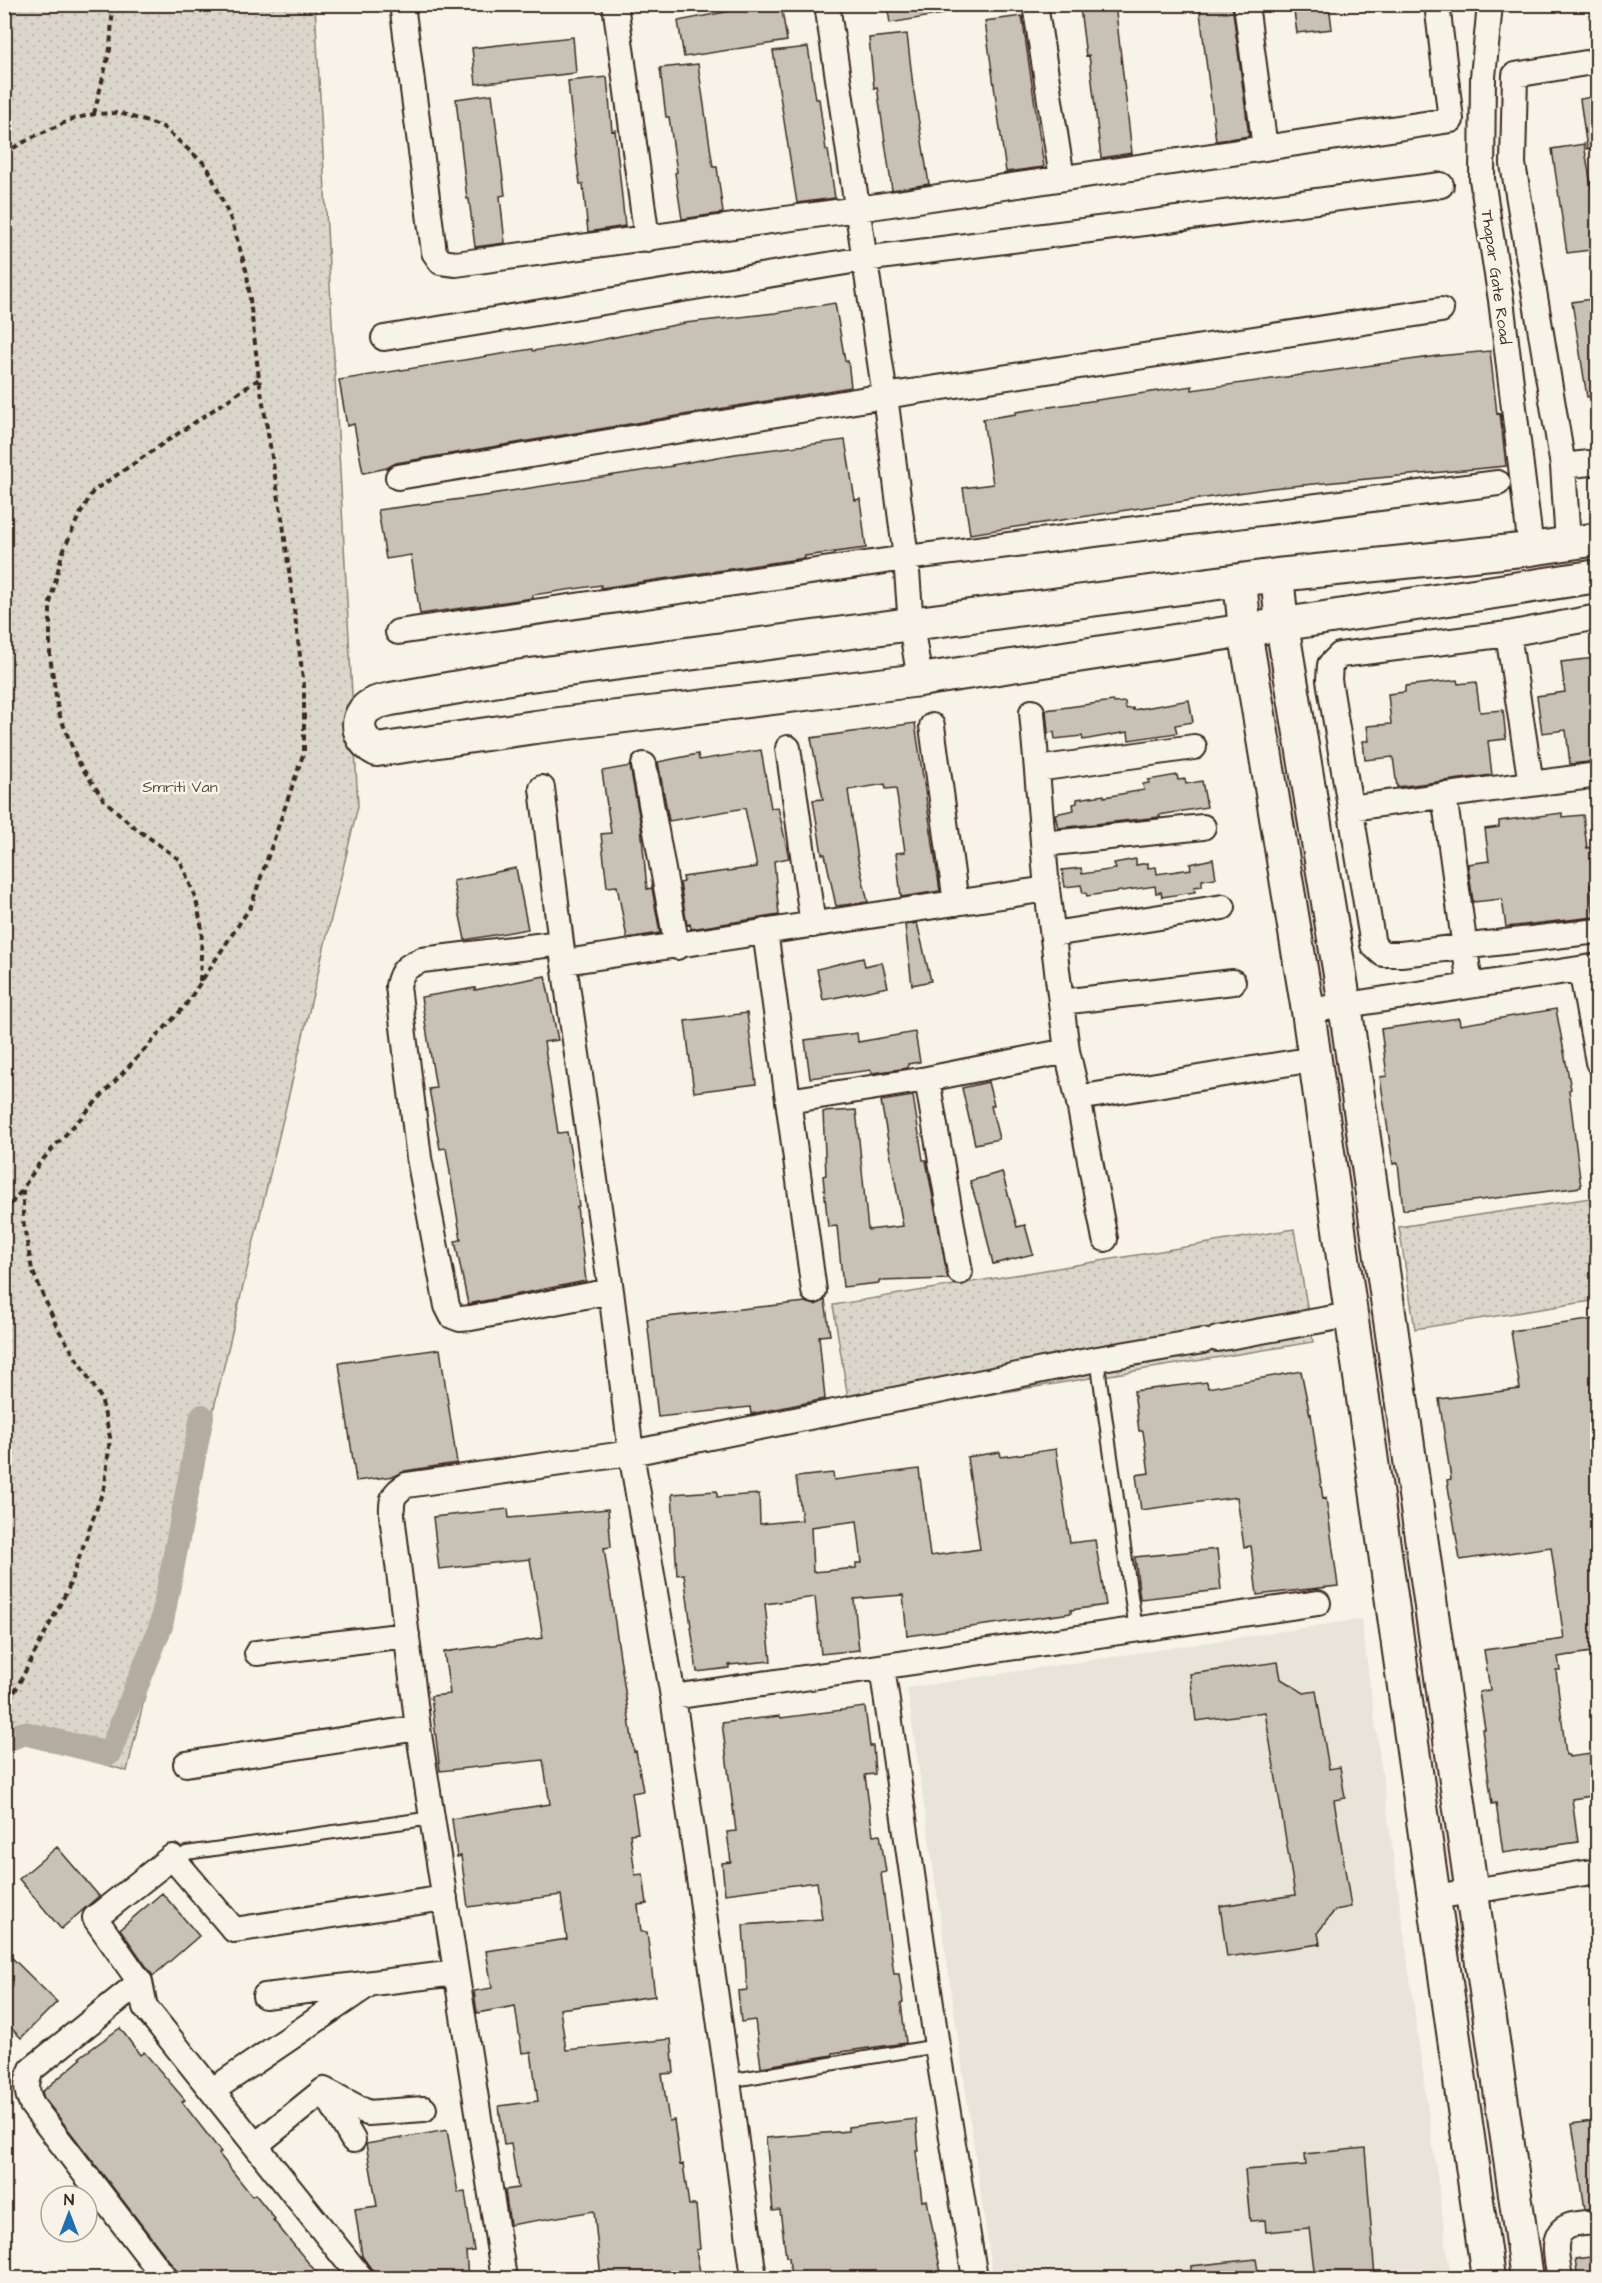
<svg xmlns="http://www.w3.org/2000/svg" width="1602" height="2283" viewBox="0 0 1602 2283" font-family="'Architects Daughter',sans-serif">
<style>
.built{fill:#e9e4d9}
.park{fill:url(#park-dots);stroke:#8b8074;stroke-width:1.5}
.lines{fill:none;stroke-linecap:round;stroke-linejoin:round}
.canal{stroke:#b4aca0;stroke-width:24}
.building{fill:#c8c1b6;stroke:#3b2a1e;stroke-width:1.5;fill-rule:evenodd}
.service-casing{stroke:#3b2a1e;stroke-width:16}
.minor-casing{stroke:#3b2a1e;stroke-width:28}
.tertiary-casing{stroke:#3b2a1e;stroke-width:36}
.path{stroke:#3b2a1e;stroke-width:4;stroke-dasharray:6 4.5;stroke-linecap:butt}
.service{stroke:#f7f3e8;stroke-width:12}
.minor{stroke:#f7f3e8;stroke-width:24}
.tertiary{stroke:#f7f3e8;stroke-width:32}
.labels{text-anchor:middle;dominant-baseline:central;stroke-width:5;stroke-linejoin:round;paint-order:stroke}
.street-label{font-size:16px;fill:#3b2a1e;stroke:#f7f3e8}
.park-label{font-size:16px;fill:#5b4c41;stroke:#f7f3e8}
</style>
<defs>
<pattern id="park-dots" width="8" height="8" patternUnits="userSpaceOnUse" patternTransform="scale(1.5)"><rect width="8" height="8" fill="#dbd6cb"/><path d="M2 2h.1M6 6h.1" fill="none" stroke="#bdb8ae" stroke-width="1.8" stroke-linecap="round"/></pattern>
</defs>
<rect width="100%" height="100%" fill="#f7f3e8"/>
<filter id="ink" filterUnits="userSpaceOnUse"><feTurbulence type="fractalNoise" baseFrequency=".0167" numOctaves="2"/><feDisplacementMap in="SourceGraphic" scale="12" xChannelSelector="R" yChannelSelector="G"/><feConvolveMatrix kernelMatrix="1 2 1 2 8 2 1 2 1" color-interpolation-filters="sRGB"/></filter>
<g filter="url(#ink)">
<path class="built" d="M1361,1619l90,659h-458l-86,-590z"/>
<path class="park" d="M4,5h311l43,801 -231,965 -122,-37z
M1597,1197v103l-182,29 -16,-102z
M1294,1229l19,113 -462,75 -18,-112z"/>
<g class="lines">
<path class="canal" d="M4,1741l20,-8 85,21 52,-128 41,-210"/>
</g>
<path class="building" d="M767,4h14l6,37 -103,16 -6,-36z
M887,4h56l1,10 -54,9z
M1115,4l17,149 -31,5 -12,-103 -3,1 -6,-48z
M1199,4h33l17,132 -33,5z
M1293,4h36l3,25 -35,4z
M1022,16l22,151 -38,5 -21,-151z
M907,34l6,52 16,98 -37,6 -15,-103 -3,1 -5,-50z
M573,37l3,36 -100,11 -4,-36z
M808,47l8,52h3l7,51h2l7,48 -38,5 -24,-152z
M698,64l15,103h4l6,46 -41,6 -7,-46 2,-1 -8,-55h-3l-6,-49z
M607,77l5,54 3,-1 10,96 -37,6 -5,-48h-3l-7,-54 -5,-49z
M492,94l13,101 -5,1 5,47 -30,4 -6,-48h-2l-11,-100z
M1598,96v52l-11,1 -7,-50z
M1584,144l9,52h3l2,12v41l-31,4 -15,-104z
M1598,298v98l-11,1 -15,-95z
M835,303l10,58h3l3,26 -455,76 -9,5 -24,5 -9,-49 -7,2 -8,-46 193,-31 1,2 47,-8v1l105,-21 90,-10z
M1490,351l7,63 3,-1 6,53 -235,22 -301,46 -7,-46 30,-4 -10,-65 33,-5v-2l176,-26v4l246,-34z
M845,440l10,60 5,-1 6,49 -61,8v2l-204,30v-3l-69,10 1,3 -113,16 -9,-59 -25,4 -8,-49 113,-15v-1l182,-28 -1,-1 63,-11z
M1595,658l3,20v83l-28,3 -4,-34 -24,3 -5,-37 28,-4 -4,-30z
M1457,680l1,4 18,-2 4,30 23,-2 3,29 -18,2 4,34 -95,12 -4,-30 -28,3 -2,-19h6l-2,-15 24,-2 -3,-30 17,-2v-6z
M1189,700l4,22 -18,3 2,8 -48,7 -1,-8 -45,8 -1,-4 -27,3 -1,-7 -6,1 -2,-23 67,-9 1,2 11,-1 1,7 7,-1v2z
M915,723l25,168 -39,6 -5,-44 9,-1 -9,-64 -10,1 -1,-5 -37,6 10,69 10,43 -32,4 -11,-52h-3l-9,-54 10,-1 -12,-61z
M761,750l10,58 7,-1 11,51 -15,3 5,54 -88,14 -1,-5 -3,1 -7,-42 4,-1 -1,-5 74,-10 -12,-59 -76,13 -11,-59 40,-8 1,6z
M630,766l11,60 6,63 5,-1 8,45 -33,5 -10,-52 -10,1 -6,-53 10,-1 -9,-62z
M1177,775l1,5 7,-1 1,5 16,-3 5,26 -48,8 1,2 -102,11 -3,-14 19,-4 -1,-6 4,-1v-4l27,-4v2l40,-7 -1,-6 6,-1 -1,-3z
M1562,813v4l21,-2 4,33 11,-2v38l-8,1 4,32 -88,10 -4,-28 -29,3 -5,-38 21,-3 -4,-32 14,-2v-6z
M1136,859v6l12,-2v5l8,-1 1,7 34,-5 -1,-5 23,-5 3,19 -14,2v6l-8,1 1,5 -33,5 -1,-5 -5,1 -1,-7 -68,10 -1,-3h-3l-2,-8 -16,2 -3,-17 19,-2 1,6 34,-5 -2,-6z
M516,868l12,61 -63,11 -12,-59z
M917,923l14,58 -19,4 -7,-60z
M863,958l2,8 17,-4 6,25 -65,13 -6,-31z
M545,976l13,64 -14,2 14,91 9,-1 12,74 -2,1 9,74 -118,23 -13,-63 6,-1 -15,-92 -6,1 -11,-60 7,-1 -15,-91 54,-9v2z
M1556,1009l15,80 -2,1 12,97 -178,23 -5,-47 -5,1 -13,-87 7,-1 -6,-47 78,-11 1,7z
M747,1013l9,71 -62,8 -9,-71z
M915,1032l5,30 -12,2v4l-36,5 -1,-3 -61,8 -5,-38 52,-7 1,9z
M988,1082l6,23 -3,1 8,33 -24,5 -13,-56z
M913,1096l10,64h3l22,119 -69,2v2l-36,4 -6,-61 -9,1 -5,-51 3,-1 -3,-63 33,-2 12,120 35,-4 -22,-125z
M1002,1172l15,55 8,-2 8,29 -40,10 -14,-60h-2l-7,-23z
M825,1300l5,35 -11,1 6,63 -74,15 -1,-7 -92,10 -11,-98 159,-17 9,3z
M1595,1319l3,19v313l-40,6 2,13h-4l10,85h3v2l29,-4v42l-26,4 6,43 -75,11 -7,-50 -4,1 -10,-75h3l-6,-37 11,-2 -6,-40 80,-11 -13,-92 -91,13 -13,-80 4,-1 -12,-80 81,-10 -9,-58z
M440,1349l17,114 -52,8 -10,5 -39,5 -17,-118z
M1301,1371l9,44 1,-1 12,85 3,-1 12,88 -81,9 -6,-49 -7,1 -7,-50 -96,13 -5,-35 13,-2 -6,-42h-4l-5,-40 73,-9 1,6z
M1056,1449l14,94 25,-3 11,65 -35,5v3l-164,23 -4,-41 -49,4 5,51 -38,4 -6,-57 -50,7 6,57 -42,4v3l-32,4 -13,-98 -7,1 -5,-81 45,-3v6l42,-3 1,30 42,-4 -6,-43 37,-4 1,7 85,-11 11,87 50,-7 -13,-92 33,-5 1,5zM857,1521l5,42h-6v5l-43,4 -2,-45z
M508,1509l1,9 99,-9 3,38 -7,1 30,204 2,-1 7,40 -11,2 6,40 -8,1 5,41 8,-1 4,30 -9,1 3,27h6l8,64 -95,13 6,41 105,-11 3,34 -12,1 7,47 5,-1 6,45 3,-1 6,41h7l4,44 -4,1 5,28h-100l-7,-67 -84,14 -5,-35 13,-2 -7,-44 -7,1 -5,-39 39,-5 -7,-49 -9,1 -7,-47 -38,7 -3,-22 18,-3 -6,-37 81,-12 -6,-44 -93,12 -7,-51 -4,1 -5,-38 98,-15 -7,-44 -103,11 -9,-75 19,-2 -6,-42 99,-14 -13,-79 -91,10 -6,-52z
M1217,1549l4,41 -81,9 -5,-42z
M1278,1662l3,17 23,14 12,-2 13,78 11,-2 5,31 -11,2 17,107 -16,3 -17,22 2,12 -93,13 -7,-51 75,-11 -30,-183 -69,9 -6,-47z
M865,1707l5,39h3l2,28 -10,1 8,60 7,-1 6,38 -5,1 13,101h5l4,28 -2,1 5,40 -73,10v2l-72,12 -6,-47 -14,2 -3,-31 9,-1 -4,-65 79,-6 -5,-37 -92,12 -3,-31 9,-1 -4,-30 9,-1 -14,-108 58,-7 1,2z
M57,1847l42,49 -38,33 -42,-50z
M162,1893l37,43 -46,40 -33,-47z
M4,1950l53,52 -36,36 -17,-17z
M120,2028l20,27 4,-3 41,48 -3,2 39,50 -2,2 33,42 3,-2 20,25 -2,1 48,58h-138l-6,-7 -133,-173 -2,-6 39,-33 -1,-2z
M916,2119l3,32h-3l6,50 5,-1 15,78h-151l-2,-21h-3l-6,-47 -7,1 -7,-73 82,-7v-4z
M1598,2120v88l-13,1 -13,-85z
M447,2130l11,63 7,-1 9,59 -8,1 2,26h-93l-3,-8 -10,-14 -7,-47 22,-3 -11,-62z
M1365,2148l10,130h-60l-6,-50 -43,4 -1,-12 -15,1 -5,-51 61,-5 -1,-11z
M1598,2256v22h-20l-3,-19z
M1256,2259l3,19h-68v-12z"/>
<g class="lines">
<defs>
<path id="service" d="M1097,1359l39,271
M186,1853l246,-35
M728,2081l209,-35"/>
<path id="minor" d="M402,4l32,248 7,10 15,2 402,-55 593,-89 -14,-116
M615,4l32,235
M827,4l58,392 21,162 5,67 9,55
M1035,4l27,174
M1246,4l19,144
M1490,4l-7,73 -1,102 19,121 30,249
M384,338l480,-79 577,-74
M1563,466l35,-4
M398,477l487,-81 556,-86
M1568,543l-5,-77 -50,-302 2,-89 83,-14
M1598,617l-90,17 -168,21 -10,10 -1,15 44,265 10,9h18l197,-23
M398,632l508,-74 592,-75
M1508,634l23,150
M1032,712l15,177 20,162 11,47 27,141
M932,726l24,177
M788,748l25,177
M644,765l33,182
M1037,769l157,-22
M542,788l19,155 50,348 20,162 42,244 55,384 26,197
M1444,795l26,190
M1350,808l248,-33
M1043,844l160,-17
M765,931l49,360
M1053,934l170,-27
M561,943l-139,17c-15,6 -21,10 -24,26l21,172 28,148 5,10 8,3 11,-1 140,-27
M565,962l482,-73
M1581,969l17,93
M1061,1002l172,-20
M1308,1011l290,-45
M927,1079l33,193
M1078,1098l236,-39
M788,1101l139,-22 140,-28
M1217,1339l133,-24
M257,1653l150,-18
M882,1667l55,379 38,232
M673,1697l645,-94
M186,1764l232,-36
M1434,1897l164,-26
M140,1982l-108,87c-7,14 -6,22 0,36l133,173
M265,1996l191,-23
M213,2090l155,-105
M324,2090l29,50
M256,2145l68,-55 44,23 56,-4
M361,2278l-216,-271 -5,-25 -45,-64 77,-61 62,73 211,-32
M504,2278l-86,-550 -26,-213c-1,-16 1,-22 15,-30l224,-32 466,-94 106,-18
M1560,2278c-2,-15 -12,-44 9,-52 8,-3 19,-3 29,-4"/>
<path id="tertiary" d="M1598,539l-67,10 -254,26 -762,102 -124,22c-9,2 -21,4 -27,12 -11,15 -2,32 13,39l158,-23 385,-47 678,-104
M1277,575l5,50 63,380 182,1273
M1240,581l5,49 63,381 180,1267"/>
</defs>
<use href="#service" class="service-casing"/>
<use href="#minor" class="minor-casing"/>
<use href="#tertiary" class="tertiary-casing"/>
<path class="path" d="M94,114l16,-65 3,-45
M4,153l31,-17 38,-17 21,-5 26,-1 43,14 44,39 25,56 15,51 12,106 24,145 21,163v65l-53,154 -66,100 -131,141 -16,18 -15,23v32l9,50 26,59 43,69 9,39 -5,48 -37,104 -53,102 -11,7
M200,981l2,-52 -6,-30 -16,-39 -46,-33 -30,-27 -26,-38 -20,-51 -8,-55v-53l12,-49 15,-34 16,-29 166,-112
M4,1212l19,-23"/>
<use href="#service" class="service"/>
<use href="#minor" class="minor"/>
<use href="#tertiary" class="tertiary"/>
</g>
</g>
<g class="labels">
<g class="street-label">
<text transform="translate(1496 277) rotate(82)">Thapar Gate Road</text>
</g>
<g class="park-label">
<text x="180" y="787">Smriti Van</text>
</g>
</g>
<rect width="1602" height="2283" fill="none" stroke="#f7f3e8" stroke-width="24"/>
<rect x="12" y="12" width="1578" height="2259" fill="none" stroke="#3b2a1e" stroke-width="2" filter="url(#ink)"/>
<g transform="translate(69 2214)"><circle r="28" fill="#f7f3e8" stroke="#aca397" stroke-width="1.5"/>
<path d="M0-4.5L10 22L0 15L-10 22Z" fill="#1f6fb2"/>
<text y="-9" font-size="16" font-weight="bold" text-anchor="middle" fill="#3b2a1e">N</text>
</g>
</svg>
